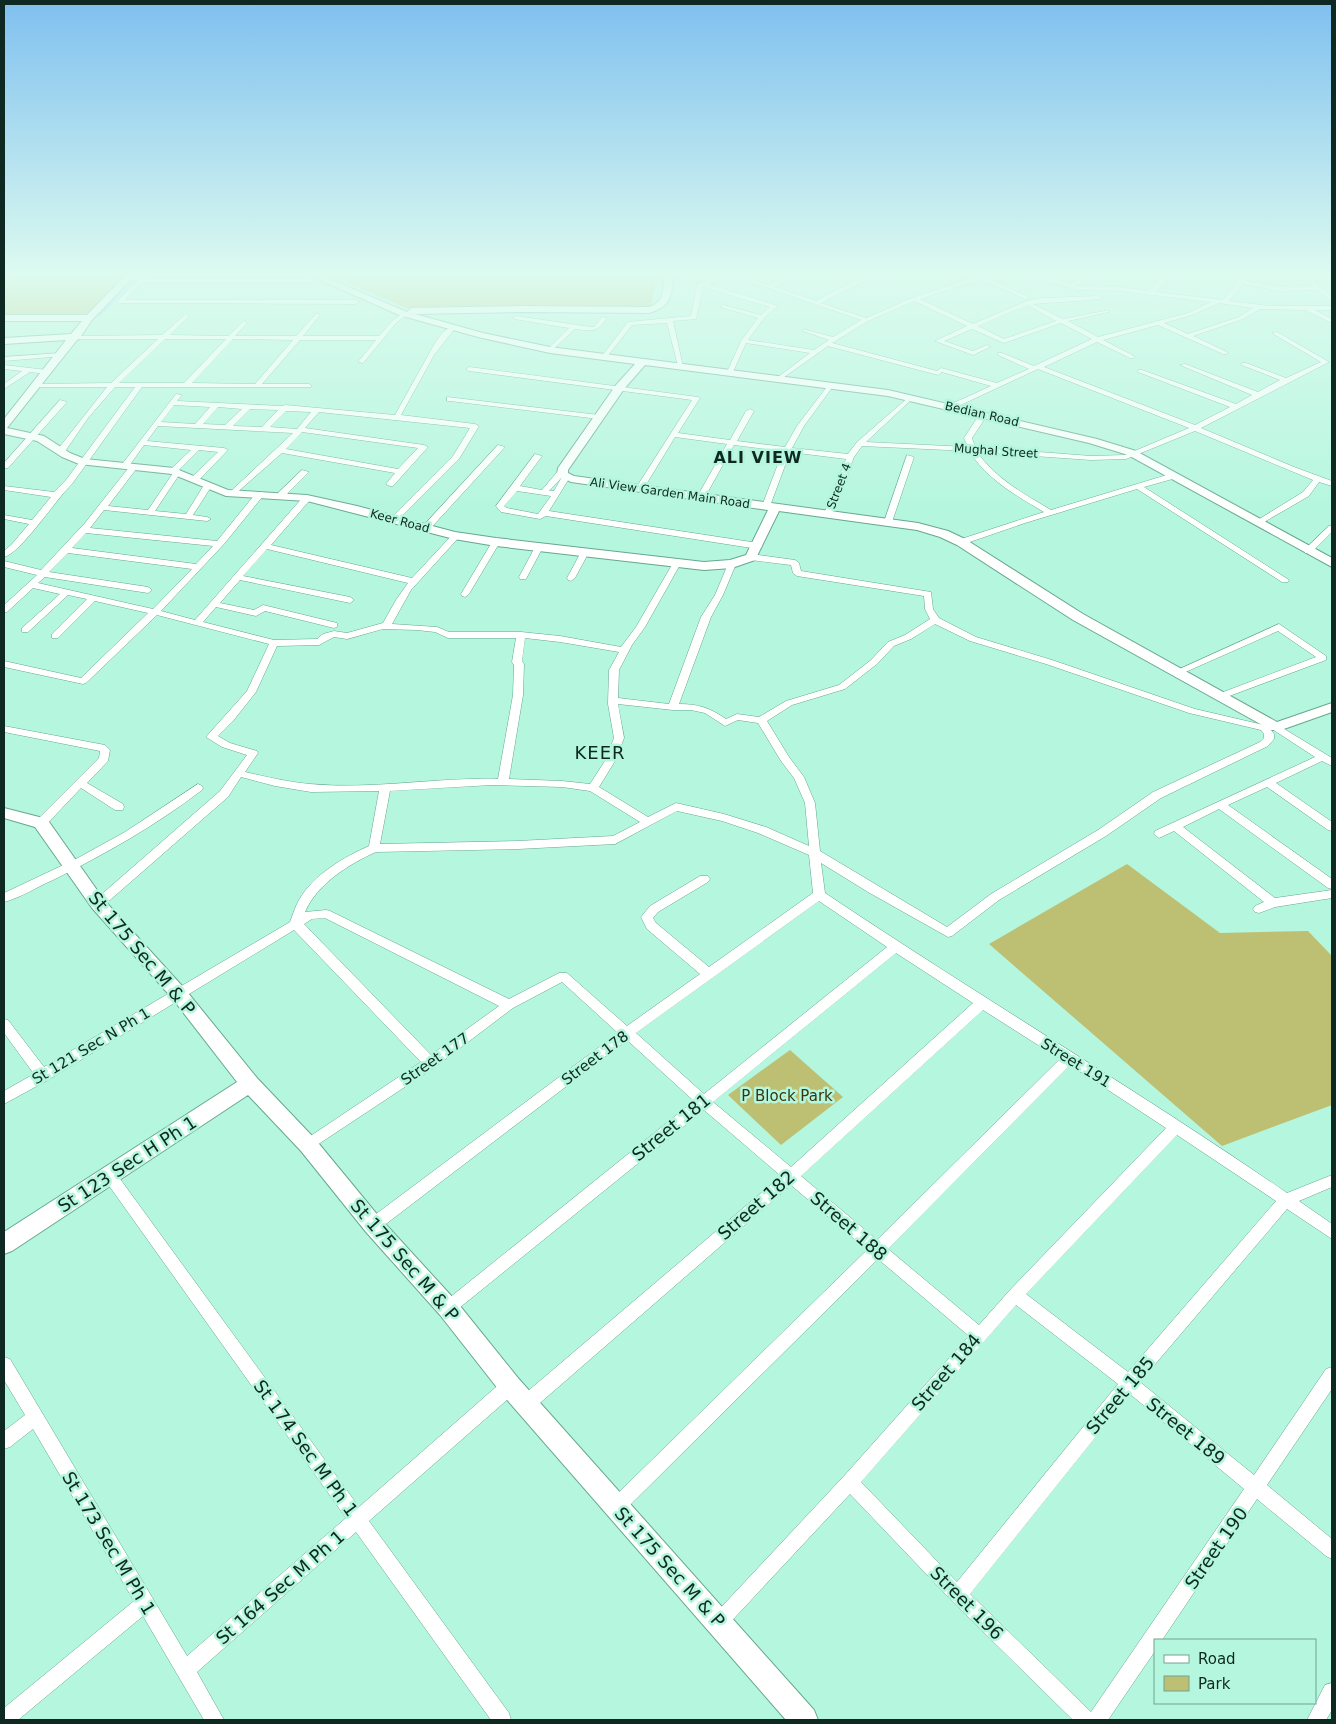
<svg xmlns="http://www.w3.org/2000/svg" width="1336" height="1724" viewBox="0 0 1336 1724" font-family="'DejaVu Sans',sans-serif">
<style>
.green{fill:#bdc073}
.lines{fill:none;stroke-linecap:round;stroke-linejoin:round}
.stream{stroke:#81d3fa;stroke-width:2.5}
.street-casing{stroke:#67a791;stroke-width:1}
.secondary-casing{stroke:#67a791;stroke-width:2}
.street{fill:#fff;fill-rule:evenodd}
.secondary{fill:#fff;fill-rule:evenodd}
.labels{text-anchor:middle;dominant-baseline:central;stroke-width:5;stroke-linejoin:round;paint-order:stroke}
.far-street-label{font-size:12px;fill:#0e2921;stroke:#b4f6de}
.street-label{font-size:15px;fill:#0e2921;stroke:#b4f6de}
.park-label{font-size:15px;fill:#36370d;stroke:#b4f6de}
.far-district-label{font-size:16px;font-weight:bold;letter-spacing:1px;fill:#0e2921;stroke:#b4f6de}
.quarter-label{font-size:18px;letter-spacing:1px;fill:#0e2921;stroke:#b4f6de}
.near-street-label{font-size:18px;fill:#0e2921;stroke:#b4f6de}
</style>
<rect width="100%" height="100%" fill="#b4f6de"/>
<path class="green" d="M4,276h122l-38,39h-84z
M332,276h325l-6,30 -245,2z
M1127,864l93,69 88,-2 24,25v149l-110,41 -233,-202z
M790,1050l53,47 -62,48 -53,-50z"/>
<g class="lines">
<path class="stream" d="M99,315l39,-39"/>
<defs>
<path id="street" d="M141,276h6l-2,2h165l3,2 -3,2h-168l-17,18h231l3,2 -3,2 -238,-1v-2z
M719,276h8l-19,8 70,22 -14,12 -16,22 66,10 15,-10 -26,-9v-2l30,8 28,-17 -127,-44h8l26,9 22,-9h8l-24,11 42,14c21,-11 43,-25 67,-25l-25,8 -37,19 45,15 46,-20 66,-22h9l-1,1 44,21 -5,1 -44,-20 -61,20 53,25 54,-23 15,-3 57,-2 3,2 -1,1 -68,5 30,15 46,-9v2l-41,9 30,16 90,-24 23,-11 -92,-11 -42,-1 -44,-14h9l28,8 16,-8h7l-18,10 44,1 30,4 15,-15h6l-14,16 67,8 20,-24h6l-4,5 36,6 32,-1 -10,-9 5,-1 24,21v5l-15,-12 -36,1 -38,-7 -14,17 41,5h62v4h-17l17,9v4l-27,-13 -45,-1 -17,10 -50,17 34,16v2h-4l-65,-29 -55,15 31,16v2h-4l-33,-16 -53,25 151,58 35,-18 -92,-35v-2h4l94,34 16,-9 -72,-30 5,-1 73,28 22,-12 -38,-15v-2h4l40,15 35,-16 -49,-29 5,-1 52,30 -128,66 93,39 38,14v5l-13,-4 -10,14 -50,29h-3v-4l47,-29 10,-12 -118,-49 -69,28 -35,1 -114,-8c19,27 47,42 74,58l119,-36h6v4l-32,9 145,93 -1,2h-6l-145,-93 -112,34 -64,22 -3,-1v-4l86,-28c-29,-17 -56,-32 -75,-61l-107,-5 -8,11 -22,57 -4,2 -4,-2 22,-55 -56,-7 -20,54 -4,2 -4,-2 21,-55 -49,-6 -29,52 -4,2 -4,-2 30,-53 -52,-7 -31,51 -4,2 -4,-2 56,-88 -223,-29 -3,-2 3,-2 229,30 2,1 -22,35 52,7 16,-29 4,-2 4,2 -17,30 48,6 12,-21 32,-42 2,-1 3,2 -30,41 -12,22 56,6 9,-12 53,-46 2,1v2l-46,43 102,5 -4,-9 17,-26h3l4,2 -16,24 3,9 116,9 34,-1 64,-27 -151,-59 -86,40h-3v-4l42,-19 -49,-14 -4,3 -110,-29 -48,34 -2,-1v-2l32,-24 -64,-10 -13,29 -5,1 -1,-1 14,-31 17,-23 -38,-11 3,-2 38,10 9,-8 -67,-20 -7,32 -23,2 10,46 -5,-1 -11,-43 -35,2 -26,33h-4v-2l26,-34 63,-6 6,-31zM914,301l53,25 -32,15 38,14 17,-8 -3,-2 -14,6 -29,-10 28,-12 32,14 57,-20 31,16 -58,27 -32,-13h-4v2l31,14 -32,14 -56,-15 -4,3 -105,-28 36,-22zM1219,303l34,5 -14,9 -51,17 -24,-11 28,-8zM1027,305l29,16 -52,18 -26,-13z
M405,312l3,2 -1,1 -10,7 -34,41 -5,-1 18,-22h-76l-38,44h47l2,1v2h-169l-70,97c-16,15 -51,69 -68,73v-6l8,-7 17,-20 -25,-5v-4l28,5 19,-23 -47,-7v-4l50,6 12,-12 69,-93h-20l-27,31 -24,35h-3l-4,-2 1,-2 49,-62h-70l-3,-2 1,-1 76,-1 47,-44h-82l-3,-2 1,-1 88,-1 24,-21 3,2 -19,19 58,1 16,-15 3,2 -12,13h61l21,-23 3,2 -17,21h76l14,-16zM165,339h61l-42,44h-65zM233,339l60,1 -38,44 -63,-1z
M516,316l75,11h3l8,-10 5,1c-11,15 -14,13 -32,11l-25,23 -3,-2 22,-22 -55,-9v-2z
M452,326l3,2 -21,27 -33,60 74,9 4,2 -20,33 -63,63 -7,-2 64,-64 17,-28 -151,-16 -14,16 119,17 4,2 -35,39h-3l-4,-2 9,-11 -113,-20 -49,43 -4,-2 1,-2 63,-59 -135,-7 -11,15 77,7 4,2 -31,32h-3l-4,-2 1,-2 27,-26 -19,-2 -20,20 2,2 -26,39 31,3 18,-29h3l4,2 -18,28 14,2 4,2 -4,2 -103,-11 -14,18 127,13 40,-49h6v4l-39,48 -63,67 34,9 109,-124h6v4l-39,45 141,33 42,-45h6l1,2 -50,55 -19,34 45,3 12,5h72l39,4 61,11 15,-20 37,-64 1,-2h6l1,2 -36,64 -13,18 -13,25 -1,28 51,6 32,-87 14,-22 13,-31 1,-2h6l1,2 -13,31 -12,22 -32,87c20,0 31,4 47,15l11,-5 22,3 27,-16 53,-16 32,-25 17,-18 17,-7 25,-16 -5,-10 -1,-13 -127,-20 -4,-3 -2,-8 -40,-5 -4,-3 4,-3 44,6 4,3 2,8 130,21 2,17 6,9 37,19 76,23 143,49 73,17 6,8v5l-6,7 -107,52 -55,38 -107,64 -47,36 -4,1 -80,-45 -47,-29 4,30c152,102 311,196 462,300l45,-18v12l-33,14 33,23v15l-45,-30 -147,173 114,93 72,-106 6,-2v22l-65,96 65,54v20l-6,-3 -69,-57 -95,141h-7v11l-47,69h-35l-121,-119 -102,-107 -125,134 -6,3 -6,-3 -3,-6 3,-6 131,-140 125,-140 -91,-77 -255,253 -6,3 -6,-3 -3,-6 3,-6 256,-250 -76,-65 -258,224 -6,2 -6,-2 -2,-6 2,-6 260,-221 -77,-66 -251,203 -5,2 -5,-2 -3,-5 3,-5 251,-202 -67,-61 -249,190 -5,2 -5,-2 -2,-5 2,-5 250,-187 -56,-51 -49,26 -78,59 -127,84 -5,-2 -2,-4 2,-4 118,-79 -127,-132 -246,150 -44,24v-13l30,-17 -30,-41v-14l4,1 36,47 246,-145c3,-8 5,-15 9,-22 14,-25 45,-43 70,-54l10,-55 -68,1 -36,-6 -34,-9 -13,20 -126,110h-8l-2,-3 2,-3 126,-110 27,-36 -25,-8 -16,-10 41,-46 22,-47 -112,-29 -71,68 -3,1 -79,-17v-6l77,17 67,-65 -53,-12 -37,37h-6v-4l35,-35 -19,-4 -40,37h-6v-4l38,-34 -27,-6 -26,24 -3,1v-8l33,-30 -33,-8v-6l37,9 44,-47 45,-57 7,2 -29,38 40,4 25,-37 -3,-2 1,-2 20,-19 -47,-5 -17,24 -7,-2 56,-73 6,1 -5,6 105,5 3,-1 110,10 40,-72 8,-11zM174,405l36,2 -15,17 -34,-2zM218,407l24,2 -17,16 -22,-1zM250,409l28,1 -16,17 -29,-1zM286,411l25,1 -14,17 -27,-2zM302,432l116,16 -20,21 -112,-20zM86,533l127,13 -17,18 -124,-16zM267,549l141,34 -12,17 -13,23 -36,10 -13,-2 -11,3 -6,5 -43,1 -71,-18 13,-15 40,9 9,-5 69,17 3,-1v-4l-74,-18 -9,5 -34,-7 20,-23 110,23 4,-3 -4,-3 -107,-21zM68,553l124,16 -39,40 -115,-26 7,-6 103,16 4,-3 -4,-3 -99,-15zM935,624l35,17 76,23 143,49 72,17 3,4v4l-4,4 -107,50 -55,38 -107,64 -44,33 -127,-76 -5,-48 -11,-26 -15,-20 -22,-36 25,-16 53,-16 32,-25 17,-18 17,-7zM383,629l34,1 18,2 13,6h68l-4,24 2,3 -1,30 -15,84c-62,-2 -126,11 -188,5 -22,-2 -43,-7 -65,-12l13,-19 -1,-2 -27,-8 -12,-7 15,-15 23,-29 21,-46 42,-1 15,-8 13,2zM525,638l35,4 59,10 -10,18 -1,34 6,34 -9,23 -15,23 -28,-3 -53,-2 14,-84 1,-31 -2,-3zM618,704l55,6h18l14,3 20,13 13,-6 20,3 23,38 13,17 11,25 4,43 -43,-19 -42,-13 -48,-11 -28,14 -49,-30 16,-26 9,-23zM492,785l70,2 28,4 50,31 -27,14 -95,5 -138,3 10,-53zM677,811l45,10 36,12 51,22 4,38 -104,74 -53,-44 -3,-5 5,-6 50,-30 2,-3 -2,-3h-8l-50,30 -9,11 6,12 53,45 -73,52 -60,-53h-8l-50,26 -179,-88 -4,-1 -21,2c12,-28 44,-48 71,-60l142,-3 97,-5zM819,901l68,46 -183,147 -68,-61zM325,918l174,88 -68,49 -127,-131 8,-5zM896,953l77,50 -182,164 -78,-65zM983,1010l77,49 -183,181 -76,-64zM1070,1065l96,63 -156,162 -31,35 -91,-76zM1177,1135l99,66 -148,171 -102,-78zM1016,1305l102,79 -161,198 -96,-100zM1130,1394l114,95 -153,223 -121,-118z
M61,353l2,1v2l-59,5v-4z
M4,365l43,5 3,2 -3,2 -17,-2 -26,17v-5l18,-13 -18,-2z
M447,397l152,18 4,2 -4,2 -149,-18h-3z
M60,400l7,2 -59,66h-4v-5z
M498,445l7,2 -76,83h-6v-4z
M535,454l7,2 -22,30 22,4 16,-19h6v4l-15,16h5l9,-16 7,2 -21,34 209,32 4,3 -4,3 -212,-33 -6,3 -39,-7 -5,-6zM517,491l34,5 -13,18 -31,-6 -3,-2z
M907,455l7,2 -22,65 -7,2 -1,-2z
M302,470l7,2 -25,25h-6v-4z
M1329,526h3v6l-21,21h-6v-4z
M496,539l4,3 -31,52 -4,3 -3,-1 -1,-2 31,-52z
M539,544l4,3 -16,30 -1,2h-6l-1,-2 16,-30z
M585,549l4,3 -14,26 -4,3 -3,-1 -1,-2 14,-26z
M1279,624l47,32v4l-102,38h-6l-2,-2 2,-2 98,-37 -38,-26 -97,43 -3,1 -5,-3z
M1276,724l56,34v8l-10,-5 -46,22 56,39v9l-4,-1 -61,-43 -39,18 104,74v10l-4,-1 -109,-79 -36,18 92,71 57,-8v8l-57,9 -16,6 -4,-1 -2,-3 2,-3 9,-4 -90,-71 -15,7 -5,-4 1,-3 160,-74 -43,-28 -1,-2 1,-2z
M4,726l101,19 5,5 -2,11 -21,22 36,21 1,3 -1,3h-8l-34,-22 -36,38h-8l-1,-3 1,-3 62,-62 1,-7 -96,-19z
M198,784l4,2 1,2 -1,2c-47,36 -97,64 -149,90 -16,7 -33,18 -49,22v-9l72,-34 49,-27z
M110,1170l5,2 244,335 145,-127 6,-2 6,2 2,6 -2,6 -147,129 140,192 2,7h-20l-135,-188 -159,140 27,48h-20l-61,-104 -125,104h-14v-12l130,-107 -101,-172 -23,18 -6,2v-18l21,-16 -21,-35v-23l6,2 177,297 159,-138 -241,-338 -2,-4 2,-4z
M1332,1683v27l-6,10h-19l18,-35z"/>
<path id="secondary" d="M125,276h9l-42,44 -13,19 -2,1 -70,88 37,8 26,17 15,6 89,9 54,22 79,5 50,11 98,26 41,6 208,24 26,-2 16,-5 22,-45 -197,-28 -14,-7 1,-7 58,-83 19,-21 -85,-11 -72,-16 -79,-22 -88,-39h11l85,36 4,-4 113,-2 125,1c15,-4 14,-18 16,-31h8c-1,20 -2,31 -24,37l-125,-1 -109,2 68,19 67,14 338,43 209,49 39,12 196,107v9l-204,-112 -39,-12 -201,-47 -243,-31 -21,24 -56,81v3l6,3 344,47 30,8 17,8 118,75 194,108 55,-19v9l-51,18h-10l-198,-110 -116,-75 -17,-8 -23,-7 -138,-19 -24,49 -23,8 -28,2 -208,-24 -42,-7 -147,-38 -81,-5 -54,-22 -93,-10 -17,-7 -25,-16 -33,-7v-15l62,-79 -62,4v-6l67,-4 11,-13h-78v-6h83z
M4,808l43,11 57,81 80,88 73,90 58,61 65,79 76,83 62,77 296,332 4,10h-32l-284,-326 -62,-79 -74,-83 -65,-81 -53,-56 -236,156 -8,3v-22l233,-150 -65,-84 -80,-90 -57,-81 -31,-9z"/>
</defs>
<use href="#street" class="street-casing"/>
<use href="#secondary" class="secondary-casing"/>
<use href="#street" class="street"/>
<use href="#secondary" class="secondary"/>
</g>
<linearGradient id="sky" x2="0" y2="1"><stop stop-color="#7fc0ef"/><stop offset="0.53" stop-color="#ddfbf0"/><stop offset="1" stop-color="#ddfbf0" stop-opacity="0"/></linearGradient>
<rect width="1336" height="517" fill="url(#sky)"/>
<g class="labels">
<g class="far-street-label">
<text transform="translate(982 414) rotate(13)">Bedian Road</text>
<text transform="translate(996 451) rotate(4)">Mughal Street</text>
<text transform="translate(839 486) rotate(-69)">Street 4</text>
<text transform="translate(670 493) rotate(8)">Ali View Garden Main Road</text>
<text transform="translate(400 521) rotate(15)">Keer Road</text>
</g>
<g class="street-label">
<text transform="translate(91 1046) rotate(-31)">St 121 Sec N Ph 1</text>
<text transform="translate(595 1058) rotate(-37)">Street 178</text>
<text transform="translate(435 1059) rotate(-35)">Street 177</text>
<text transform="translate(1076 1063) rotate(32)">Street 191</text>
</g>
<g class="park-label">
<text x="787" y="1096">P Block Park</text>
</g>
<g class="far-district-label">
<text x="758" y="457">ALI VIEW</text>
</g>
<g class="quarter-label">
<text x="600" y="752">KEER</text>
</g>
<g class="near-street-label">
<text transform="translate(142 953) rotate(50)">St 175 Sec M &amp; P</text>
<text transform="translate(671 1127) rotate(-39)">Street 181</text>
<text transform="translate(127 1164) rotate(-33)">St 123 Sec H Ph 1</text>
<text transform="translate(756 1205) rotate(-41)">Street 182</text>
<text transform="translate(849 1226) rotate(41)">Street 188</text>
<text transform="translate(405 1260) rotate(49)">St 175 Sec M &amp; P</text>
<text transform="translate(946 1372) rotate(-49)">Street 184</text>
<text transform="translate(1120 1395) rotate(-50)">Street 185</text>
<text transform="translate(1186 1431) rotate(39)">Street 189</text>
<text transform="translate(306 1448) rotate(54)">St 174 Sec M Ph 1</text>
<text transform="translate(109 1543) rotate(59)">St 173 Sec M Ph 1</text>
<text transform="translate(1216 1548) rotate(-55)">Street 190</text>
<text transform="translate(670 1567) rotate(48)">St 175 Sec M &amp; P</text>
<text transform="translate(280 1587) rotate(-41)">St 164 Sec M Ph 1</text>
<text transform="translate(967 1603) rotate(45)">Street 196</text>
</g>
</g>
<rect width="1336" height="1724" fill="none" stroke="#0e2921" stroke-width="10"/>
<rect x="1154" y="1639" width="162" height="65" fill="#b4f6de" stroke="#72a492"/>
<rect x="1164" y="1655" width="25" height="8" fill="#ffffff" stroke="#72a492"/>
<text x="1198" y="1664" font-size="15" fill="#0e2921">Road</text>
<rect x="1164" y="1676" width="25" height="15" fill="#bdc073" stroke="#72a492"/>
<text x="1198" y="1689" font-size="15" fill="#0e2921">Park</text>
</svg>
